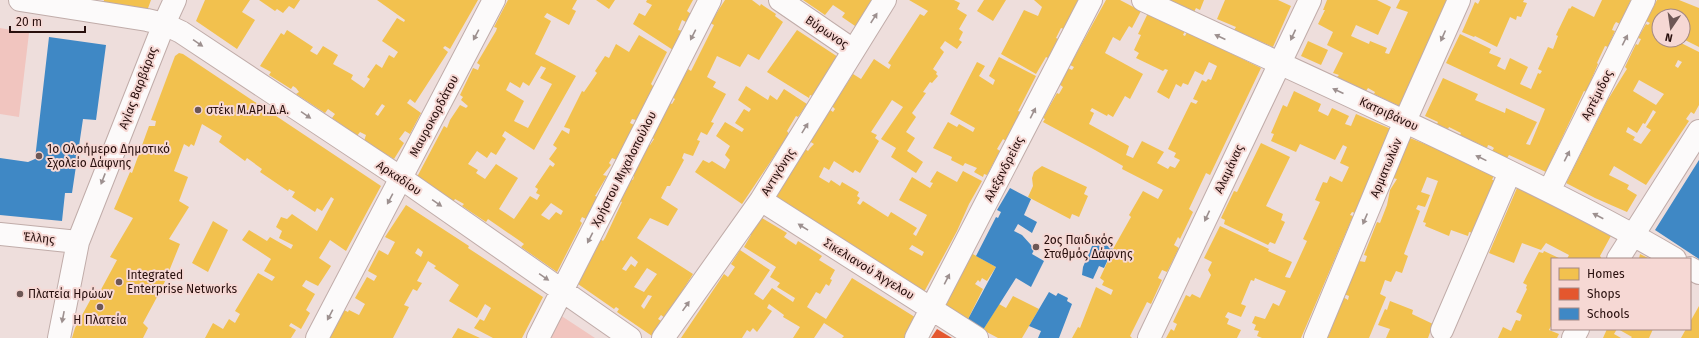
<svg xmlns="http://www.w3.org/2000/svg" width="1699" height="338" viewBox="0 0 1699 338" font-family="'Fira Sans',sans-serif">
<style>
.green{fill:#f1c5bf}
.homes{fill:#f2c14e;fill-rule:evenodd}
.shops{fill:#e4572e}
.schools{fill:#3f88c5}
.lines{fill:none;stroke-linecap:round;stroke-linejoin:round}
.minor-casing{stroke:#c0aca9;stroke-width:24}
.minor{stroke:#fcfafa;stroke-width:22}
.oneway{fill:#9d908f}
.poi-dot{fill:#6d5755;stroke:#f6d8d4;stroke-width:1.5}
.labels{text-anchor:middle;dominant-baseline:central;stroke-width:4;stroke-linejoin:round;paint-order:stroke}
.street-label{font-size:12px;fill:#280f0d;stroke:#f6d8d4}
.poi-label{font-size:12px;fill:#280f0d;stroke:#f6d8d4;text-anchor:start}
</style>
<rect width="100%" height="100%" fill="#eededc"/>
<path class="green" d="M0,28l29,5 -10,84 -19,-3z
M560,315l35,23h-47z"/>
<path class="homes" d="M104,0h47l-4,11 -44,-7z
M205,0h45l-8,12 13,8 -18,29 -41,-28z
M259,0h41l-6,9 -5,-3 -6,7 -6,-4 -2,2z
M377,0h101l-28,49 -5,-3 -2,2 5,4 -33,51 -5,-4 -3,4 14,10 -11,21 -5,-3 -6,8 5,4 -10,16 -30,-18 2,-6 -6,-3 -3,4 -25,-18 3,-4 -7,-5 -3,4 -29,-19 3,-2 -3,-4 -3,-2 -2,3 -22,-14 2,-3 -11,-6 21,-33 3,2 3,-5 26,17 -3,4 7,4 6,-9 15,9 -5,9 20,11 -2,4 13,9 6,-9 -3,-2 9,-13 6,4 7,-13 5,3 4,-6 -16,-11 15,-23 7,4 1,-2zM382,104l3,2 -7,10 -3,-2z
M508,0h69l-5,9 4,2 -7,14 -22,-12 -3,4 7,4 -16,33 41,22 -42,74 -29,-19 -3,5 4,3 -10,16 -5,-3 -4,6 -10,-7 -9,13 10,6 -2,3 9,6 11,-15 22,14 -19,31 15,10 16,-23 7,4 3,-5 -4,-2 2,-4 -3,-2 15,-22 3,2 2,-3 -6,-5 8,-11 -4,-3 9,-15 7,4 1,-5 -6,-2 18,-36 2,1 13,-19 -2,-2 10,-15 4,2 7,-14 13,8 10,-17 28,17 -16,32 3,3 -18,33 -4,-1 -2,4 4,2 -17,35 -5,-2 -3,5 2,2 -8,10 4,1 -12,20 3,1 -12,22 -4,-2 -2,4 2,2 -25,49 -36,-25 3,-3 -4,-3 -32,-22 -2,3 -24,-16 2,-2 -9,-5 -2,3 -36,-25 27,-51 3,2 3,-8 10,-15 6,3 2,-2 -7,-6 2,-3 -3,-2 13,-27 5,2 2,-5 -3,-2 19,-32 1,-3 -3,-1zM541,66l5,2 -6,10 12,6 -24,44 -14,-7 10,-20 -18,-11 4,-8 10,6 3,-6 6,4zM551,203l12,8 -2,4 -5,-3 -7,8 -8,-5z
M596,0h19l-6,9z
M647,0h46l-6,11 4,3 -5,8 -4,-2 -4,10 5,1 -10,19 -40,-26 6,-11 6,3 7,-11 -6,-3z
M725,0h27l8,6 1,-2 15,10 -1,2 8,6 -24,38 -11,-6 -8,13 -23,-11 -10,21 9,5 -3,5 13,7 -15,28 3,1 -7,12 -6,-3 -4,8 3,1 -7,15 -9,-3 -2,5 2,2 -14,26h-3l-6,12 17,11 -10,17 -18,-8 -13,20 56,36 -28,44 -4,-3 -3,4 5,3 -11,14 -35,-24 2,-3 -3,-2 -2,2 -36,-25 22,-45 3,2 2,-3 17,-36 -4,-2 13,-21 2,1 1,-4 -3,-2 16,-31 3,2 4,-6 -4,-3 18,-34 4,2 3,-5 -3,-2 16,-28 3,2 23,-46 -4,-2zM631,256l7,6 -3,5 -4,-3 -5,7 -4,-2zM647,268l10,6 -13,18 -10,-5zM648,295l4,1 -8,13 -3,-3z
M803,0h73l-3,5 -3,-2 -7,11 3,2 -8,12 -16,-11 3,-4 -12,-8 -8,10z
M909,0h45l6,3 -3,6 10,6 -8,14 4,3 -4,8 3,2 -5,7 -12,-8 -5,7 4,4 -11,17 4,3 -1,2 2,2 -6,7 -2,-1 -7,10 3,1 -14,20 4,4 -10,15 9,6 -8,13 16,11 -7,11 -25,-16 5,-9 -15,-9 22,-32 -11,-7 -21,32 6,3 -2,3 4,3 -19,32 -5,-3 -2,3 -19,-12 -5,9 -5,-3 -5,10 10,6 2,-3 9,6 2,-4 17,10 -2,4 3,2 -3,5 3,2 3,-4 25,16 3,-5 26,16 -4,6 3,2 11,-21 -28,-15 13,-23 18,11 3,-5 -3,-1 7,-11 20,11 6,-11 19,10 -13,23 -12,27 -34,63 -150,-94 32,-51 3,2 3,-4 3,-3 -5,-3 20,-32 4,3 2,-3 -3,-3 21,-32 8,5 13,-20 15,10 2,-4 -3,-2 32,-49 4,2 4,-5zM912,245l12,7 -2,4 -13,-7z
M984,0h22l-13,21 -16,-10z
M1034,0h47l-17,29 -3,-1 -5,10 5,2 -11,19 -4,-2 -10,17 -35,-20 23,-44 14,6 4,-9z
M1106,0h14l21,11 -9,17 -3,-2 -9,15 -7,-4 -8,16 38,21 -13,25 -5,-3 -12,21 -5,-3 -1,2 -15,-8 -2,3 4,2 -5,11 40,22 -3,9 7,3 9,-17 22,11 -7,11 11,6 2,-3 5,2 5,-8 -6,-3 2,-4 -8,-4 23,-47 5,2 2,-3 -5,-2 9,-19 4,2 2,-3 3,1 6,-14 -8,-4 -6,13 -8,-4 -7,14 -5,-2 -2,4 -5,-3 -7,15 -12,-7 11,-22 -3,-1 -2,2 -27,-13 3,-5 -5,-3 7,-15 -3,-1 10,-21 37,18 -2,4 2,1 2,-4 74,36 -51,107 -4,-2 -17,36 4,3 -13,27 -2,-2 -4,8 5,3 -12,24 -5,-2 -4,8 4,2 -11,24 -4,-2 -17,34 2,2h-60l6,-11 2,1 16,-41 15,8 2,-5 -11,-5 2,-4 -4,-3 12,-26 4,3 2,-4 -5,-2 18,-32 -2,-2 14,-24 15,8 5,-9 -41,-21 1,-3 -28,-16 -52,-28 2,-3 -2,-1 14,-25 2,1 4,-7 -4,-3 9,-16 4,2 2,-3 -4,-2z
M1168,0h36l-4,10 -4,-2 -2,4z
M1225,0h53l13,6 -18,41 -39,-17 2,-3 -19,-8z
M1327,0h50l14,7 -13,28 -22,-10 -5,11 18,8 1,-3 17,7 -2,5 4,1 19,-42 -12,-4 4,-8h49l-48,107 -27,-13 1,-2 -7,-4 -2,3 -29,-14 2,-2 -6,-2 10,-20 -16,-8 6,-13 -15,-8 7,-14h-2z
M1480,0h44l-1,2 4,1 -6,14 -4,-1 -1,4 -6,-3 -13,30 -22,-11 -1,1 -12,-5 13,-30 3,2z
M1602,0h29l-11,24 -4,-2 -2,3 -2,5 3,1 -7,16 -3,-1 -8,17 1,1 -12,28 -2,-1 -38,81 -37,-17 -2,3 -15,-7 2,-3 -3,-2 -3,-1 -1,3 -27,-13 1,-2 -12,-6 -1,2 -11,-5 1,-2 -13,-6 18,-38 35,16 -3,6 30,13 1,-5 31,14 -11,22 4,1 15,-36 -99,-46 14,-29 31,15 -2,4 12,5 -4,8 8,4 5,-12 18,9 -8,17 11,5 7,-16 2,1 2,-3 -4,-2 10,-22 5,2 5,-13 -2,-1 13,-27 1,1 2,-3 22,11z
M1657,0h22l20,8v39l-16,-8v-23h-24v24h16l24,12v53l-5,9 -3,-2 -5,7 3,2 -43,64 -32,-19 -5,9 20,10 -2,4 10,6 -10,17 -32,-14 -29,-15 41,-82 18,-29 2,-3 -2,-2 11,-23 2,1 3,-6 -3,-1 8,-14 2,1 2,-2 -4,-2zM1678,60l4,2 -4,6 -3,-2zM1639,80l25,14 -8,11 -23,-14zM1653,110l3,2 -10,15 5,3 -10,14 -8,-4 2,-3 -9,-5 2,-5 9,6 6,-10 2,1z
M797,30l41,27 -25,39 -3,-1 -1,3 -42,-26z
M1308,41l20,9 -7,15 -20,-9z
M179,53l4,1 198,132 -35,65 -16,-11 -11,18 12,8 -13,20 -12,-6 -4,6 13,8 -9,16 4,3 -9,16 -10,-6 -2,3 7,4 -5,8h-86l8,-15 10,6 6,-10 6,4 5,-9 -5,-3 23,-38 14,8 3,-4 -11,-6 7,-12 -29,-19 7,-10 18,11 3,-4 21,12 2,-4 -14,-7 3,-7 -6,-4 5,-10 6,2 5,-5 25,17 17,-32 -3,-2 -9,14 -5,-3 -2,4 -23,-15 3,-5 -6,-3 -1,2 -28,-19 2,-3 -15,-11 -2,3 -26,-19 3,-6 -20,-12 -8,22 -3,-2 -2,3 -5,-3 -10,27 14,6 -9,24 10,6 -20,32 11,5 -17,42 -20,37 5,5 -5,10h-71l3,-10 18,-33 4,2 20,-37 -7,-3 23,-39 -19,-9 16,-37 2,1 17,-47h6l1,-5 -5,-1 24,-64z
M999,57l37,19 -18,35 3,1 -15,29 -3,-2 -6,10 3,2 -13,24 -3,-1 -1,3 -9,-5 3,-4 -12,-5 -2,3 -12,-6 1,-3 -19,-9 15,-26 9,5 2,-3 14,8 2,-4 -25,-14 27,-52 8,4 -6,10 14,9 2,-5 -6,-4z
M746,86l22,14 2,-5 7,5 7,-11 23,15 -9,13 -2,-1 -9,15 2,3 -47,70 -47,-32 8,-12 6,3 3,-2 13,8 5,-9 -5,-5 5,-9 -14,-10 9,-14 17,10 2,-3 -9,-6 9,-14 5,3 2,-3 -13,-9z
M1294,91l27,13 -3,7 10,5 4,-8 17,8 -4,8 6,2 5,-12 35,15 -36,84 -3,-1 -2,3 3,1 -52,122h-39l-5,-2 2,-5 -5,-1 2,-5 -4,-2 3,-7 10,3 8,-16 6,3 7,-15 -31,-13 -1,3 -3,-1 -10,24 5,2 -5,11 -13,-5 -3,5 4,2 -2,5 14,6 -4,8h-71l5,-9 3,2 3,-7 -4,-2 13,-27 4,2 2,-3 8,4 11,-23 -3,-5 4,-8 -8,-4 16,-32 49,23 -1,2 24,11 -7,15 5,1 17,-37 -4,-2 17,-37 -5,-2 8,-18 4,1 3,-7 12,6 7,-15 -9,-4 7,-16 -4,-2 -8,15 -35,-16 -4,8 -25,-11 3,-7 -3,-1 12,-28 4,2z
M1410,138l40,16 44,21 -2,5h3l-22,53 -4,-1 -1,4 -17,-6 -2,6 -24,-10 1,-3 -3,-1 15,-41 -11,-4 -6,15 9,3 -5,12 -7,-2 -2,4 4,2 -16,43 4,2 -6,17 -6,-2 -5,11 -6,-2 -5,14 6,3 -17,41h-46l2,-4 4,1 14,-38 5,3 1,-4 -5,-2 15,-33 6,1 2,-6 -3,-1 13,-33 3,1 7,-18 3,-15 7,-11 -4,-1z
M1261,143l29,14 -24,49 17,8 -2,6 4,2 -10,22 -5,-2 -2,3 -44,-21 1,-4 -4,-2 13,-27 3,1z
M1042,166l45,21 -3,7 4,2 -9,21 -7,-3 -2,5 -42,-22 5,-11 -1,-8 2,-6z
M1517,188l25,10 70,36 -12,22 2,3h-35l2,-4 -23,-12 -5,7 -19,-7 -8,20 -25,-10z
M406,205l63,41 -1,2 75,49 -21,41h-29l-19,-10 6,-9 4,2 7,-13 -6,-4 -8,14 -28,-17 10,-16 -25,-17 2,-2 -8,-5 -11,20 5,2 -5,8 -4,-2 -9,16 5,2 -16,31h-64l15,-28 4,2 1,-2 10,5 6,-11 -10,-6 12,-21 7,4 3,-5 -9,-5 11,-21 9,5 7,-13 -10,-5zM418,248l5,4 -2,5 -6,-4z
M759,218l2,2 1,-2 25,15 -3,4 12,8 2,-4 24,15 -3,4 16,10 -5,9 2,1 -3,6 -3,-2 -6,10 -4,-2 -9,15 19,12 26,-41 66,41 -12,19h-64l2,-2 -20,-13 -10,15h-21l7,-11 -17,-10 1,-2 -15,-11 -2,4 5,3 -15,21 -4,-4 -3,4 -3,-2 -5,8h-61l43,-64 4,3 7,-10 -4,-3 9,-14 30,20 -16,24 9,6 9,-12 21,14 2,-4 -18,-11 3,-4 -10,-6 6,-10 -32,-20 7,-12 -2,-1z
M213,221l15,9 -20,42 -16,-9z
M1544,251l17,8h-9v65l-3,6 10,4 -2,4h-59l5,-11 8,4 5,-11 4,1 2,-6 -6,-3 11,-23 -1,-1 1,-3 -4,-2 16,-31 4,1z
M971,253l25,14 -9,14 -5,-3 -2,4 -2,-2 -3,4 8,5 -16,32 -26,-12z
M1640,254l10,5h-11z
M1013,296l26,13 -17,29h-24l-15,-8 16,-26 7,4z
M1390,301l23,9 -1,4 21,10 -5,14h-42l4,-9 -12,-4 7,-16 2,1z
M1699,306v32h-18l5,-9h4v-7z
M458,328l22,10h-28z
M1607,329h10l-3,5 7,4h-18z
M1618,329h35l-4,9h-18l1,-1z"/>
<path class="shops" d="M937,329l15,9h-21z"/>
<path class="schools" d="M49,37l57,8 -10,75 -13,-1 -11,74h-7l-3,28 -62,-6v-57l28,4 7,-3z
M1699,160v99l-44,-29z
M1010,188l21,11 -7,16 13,7 -5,11 -14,-9 -4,7 8,4 9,10 3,5 -2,4 12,7 -13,26 -15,-9 -33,52 -16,-9 29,-54 -20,-11 20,-39 2,1 3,-6 -4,-2z
M1095,239l18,10 -9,19 -5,-2 -6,13 -11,-4 1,-8z
M1049,292l7,4 2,-3 10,5 -1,3 5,3 -13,34h-21l3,-7 -12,-5z"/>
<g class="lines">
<defs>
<path id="minor" d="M20,0l127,20 17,4 17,8 220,146 229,160
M780,0l73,50
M1143,0c111,52 223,102 334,156 67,32 134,65 198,103
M1549,191l95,-191
M761,200l216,138
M0,234l78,8
M1618,259l81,-128
M1690,268l9,5
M1442,330l68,-158
M59,338l19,-96 86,-218 11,-24
M317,338l177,-338
M538,338l172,-338
M663,338l98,-138 124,-200
M916,338l175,-338
M1149,338l161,-338
M1315,338l90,-217 54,-121
M1573,338l5,-9"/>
</defs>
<use href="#minor" class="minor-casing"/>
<use href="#minor" class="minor"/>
</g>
<defs><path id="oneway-solid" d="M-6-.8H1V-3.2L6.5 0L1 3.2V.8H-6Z"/></defs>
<g class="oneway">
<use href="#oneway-solid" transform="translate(874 18) rotate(-57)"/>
<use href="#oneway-solid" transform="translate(476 35) rotate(118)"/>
<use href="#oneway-solid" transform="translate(693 35) rotate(117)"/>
<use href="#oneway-solid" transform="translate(1293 35) rotate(115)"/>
<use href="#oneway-solid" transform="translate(1443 36) rotate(114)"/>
<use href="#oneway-solid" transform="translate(1220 37) rotate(-155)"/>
<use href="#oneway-solid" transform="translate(1625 40) rotate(-63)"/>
<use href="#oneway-solid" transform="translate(198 43) rotate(34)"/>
<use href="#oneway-solid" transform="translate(1338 91) rotate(-156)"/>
<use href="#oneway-solid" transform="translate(1033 113) rotate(-63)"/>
<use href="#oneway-solid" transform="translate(306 115) rotate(34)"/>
<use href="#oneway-solid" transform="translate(805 128) rotate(-58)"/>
<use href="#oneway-solid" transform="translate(1567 156) rotate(-63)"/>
<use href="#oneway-solid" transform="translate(1481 158) rotate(-154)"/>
<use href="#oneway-solid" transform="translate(103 179) rotate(111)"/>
<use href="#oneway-solid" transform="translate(390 199) rotate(118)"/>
<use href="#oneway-solid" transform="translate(437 203) rotate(35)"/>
<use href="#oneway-solid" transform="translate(1207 216) rotate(115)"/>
<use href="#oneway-solid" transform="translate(1598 216) rotate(-153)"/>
<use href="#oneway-solid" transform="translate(1365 219) rotate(113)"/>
<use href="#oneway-solid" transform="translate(803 227) rotate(-148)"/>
<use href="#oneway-solid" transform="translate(590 238) rotate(117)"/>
<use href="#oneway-solid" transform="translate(544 277) rotate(35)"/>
<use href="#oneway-solid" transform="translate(947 279) rotate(-63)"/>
<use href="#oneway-solid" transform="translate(686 306) rotate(-55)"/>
<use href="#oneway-solid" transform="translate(330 315) rotate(118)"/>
<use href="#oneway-solid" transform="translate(63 317) rotate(101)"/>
</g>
<g class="poi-dot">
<circle cx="198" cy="110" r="4"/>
<circle cx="39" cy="156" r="4"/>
<circle cx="1036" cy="247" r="4"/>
<circle cx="119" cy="282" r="4"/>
<circle cx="20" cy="294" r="4"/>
<circle cx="100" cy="307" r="4"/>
</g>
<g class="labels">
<g class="street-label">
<text transform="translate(827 32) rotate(34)">Βύρωνος</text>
<text transform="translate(138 88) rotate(-69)">Αγίας Βαρβάρας</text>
<text transform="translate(1597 95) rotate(-63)">Αρτέμιδος</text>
<text transform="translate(1389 114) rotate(25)">Κατριβάνου</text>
<text transform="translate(434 116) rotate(-62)">Μαυροκορδάτου</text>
<text transform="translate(1386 168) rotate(-67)">Αρματωλών</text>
<text transform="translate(624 169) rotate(-63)">Χρήστου Μιχαλοπούλου</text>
<text transform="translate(1004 169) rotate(-63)">Αλεξανδρείας</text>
<text transform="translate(1229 169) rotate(-65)">Αλαμάνας</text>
<text transform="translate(778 172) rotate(-58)">Αντιγόνης</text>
<text transform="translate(399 178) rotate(34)">Αρκαδίου</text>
<text transform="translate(39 238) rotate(6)">Έλλης</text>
<text transform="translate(869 269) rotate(32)">Σικελιανού Άγγελου</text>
</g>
<g class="poi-label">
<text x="206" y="110">στέκι Μ.ΑΡΙ.Δ.Α.</text>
<text x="47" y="149">1ο Ολοήμερο Δημοτικό<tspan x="47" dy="14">Σχολείο Δάφνης</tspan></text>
<text x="1044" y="240">2ος Παιδικός<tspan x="1044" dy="14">Σταθμός Δάφνης</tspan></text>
<text x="127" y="275">Integrated<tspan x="127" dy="14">Enterprise Networks</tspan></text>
<text x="28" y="294">Πλατεία Ηρώων</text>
<text x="100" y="320" text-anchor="middle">Η Πλατεία</text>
</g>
</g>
<rect x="1551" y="258" width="140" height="72" fill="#f6d8d4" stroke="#a48884"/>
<rect x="1559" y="268" width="20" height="12" fill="#f2c14e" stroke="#a48884"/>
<text x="1587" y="278" font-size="12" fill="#280f0d">Homes</text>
<rect x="1559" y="288" width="20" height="12" fill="#e4572e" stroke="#a48884"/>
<text x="1587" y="298" font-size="12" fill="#280f0d">Shops</text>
<rect x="1559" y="308" width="20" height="12" fill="#3f88c5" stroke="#a48884"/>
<text x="1587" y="318" font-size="12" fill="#280f0d">Schools</text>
<g transform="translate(1671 28) rotate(193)"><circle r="19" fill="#f6d8d4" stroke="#a48884"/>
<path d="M0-3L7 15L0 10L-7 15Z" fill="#6d5755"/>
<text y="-6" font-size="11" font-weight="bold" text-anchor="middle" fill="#280f0d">N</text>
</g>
<path d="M10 26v6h75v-6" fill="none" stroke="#280f0d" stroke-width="2"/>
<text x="16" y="26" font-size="12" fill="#280f0d" stroke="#f6d8d4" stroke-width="3" paint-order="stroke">20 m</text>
</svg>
